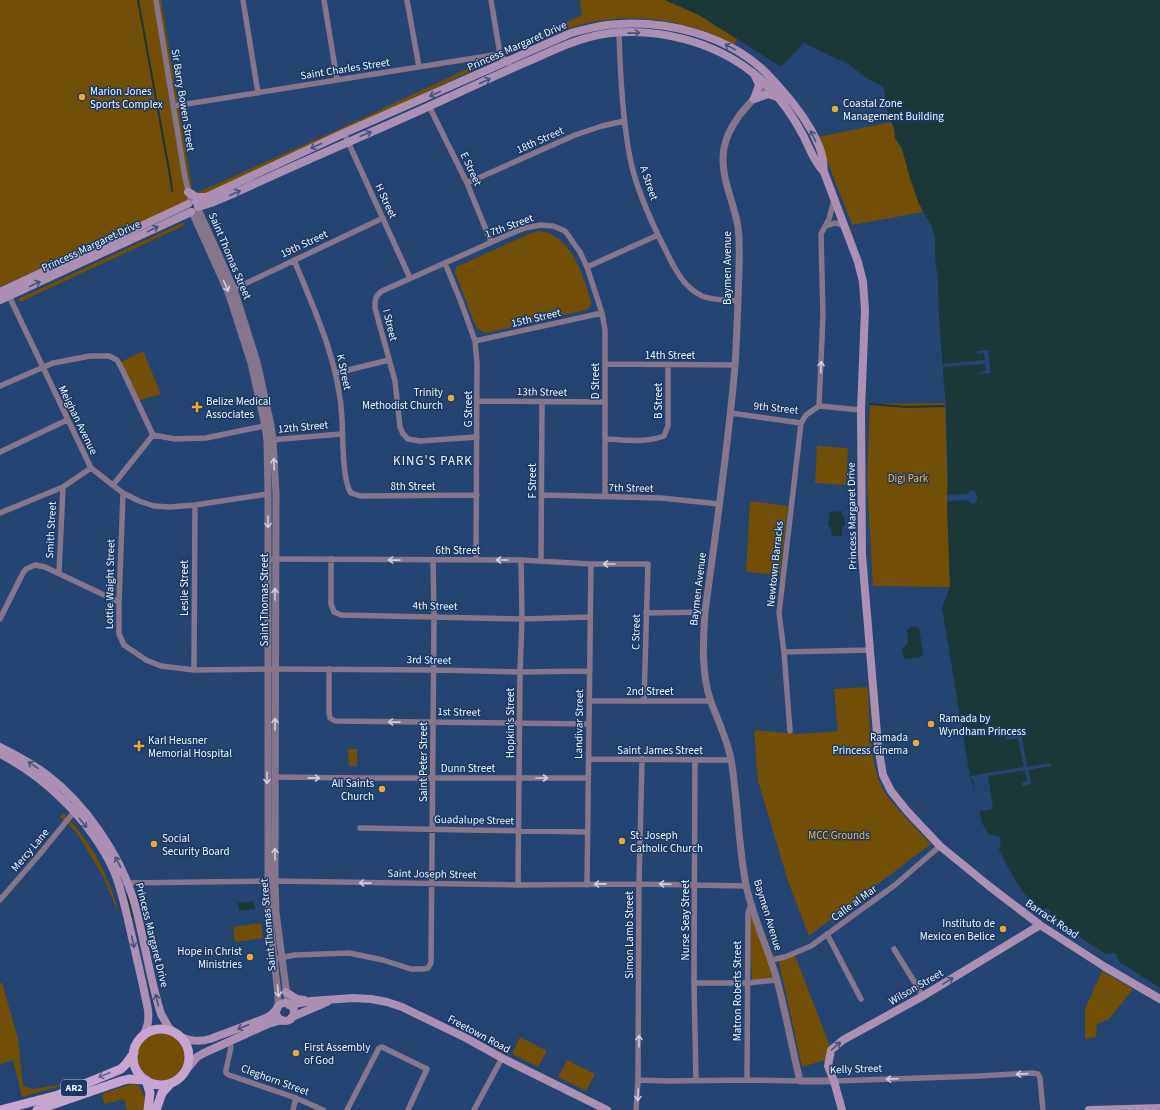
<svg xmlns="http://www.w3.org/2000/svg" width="1160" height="1110" viewBox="0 0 1160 1110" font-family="'Source Sans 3',sans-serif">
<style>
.green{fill:#724f06}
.water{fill:#1c3738}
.pier{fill:#254471}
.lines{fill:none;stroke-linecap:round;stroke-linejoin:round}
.stream{stroke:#1c3738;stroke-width:2}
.canal{stroke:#1c3738;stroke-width:7}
.minor{stroke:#86768b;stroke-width:5.5}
.tertiary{stroke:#86768b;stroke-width:7}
.secondary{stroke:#ab90b3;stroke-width:8}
.primary{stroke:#c7a5d1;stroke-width:9}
.oneway{stroke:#46537c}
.oneway2{stroke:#d0ced9}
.oneway3{stroke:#606490}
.poi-dot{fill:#e9ab38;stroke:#1b3965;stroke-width:1.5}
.labels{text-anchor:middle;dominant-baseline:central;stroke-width:3;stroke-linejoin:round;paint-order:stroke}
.shield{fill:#1b3965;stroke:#b0bccd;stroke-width:1}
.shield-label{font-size:10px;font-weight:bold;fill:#f0f4fa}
.street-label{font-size:11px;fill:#f0f4fa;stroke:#1b3965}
.poi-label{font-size:11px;fill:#f0f4fa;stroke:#1b3965;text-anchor:start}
.park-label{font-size:11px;fill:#fdb733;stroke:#1b3965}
.quarter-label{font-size:13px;letter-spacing:1px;fill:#f0f4fa;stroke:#1b3965}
</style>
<rect width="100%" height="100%" fill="#254471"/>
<path class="green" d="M0,0h161l31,189 4,3 5,-1 132,-59 249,-117 -2,-15h85l34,15 38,24 -3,6c-45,-26 -101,-33 -151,-21 -17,4 -33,12 -49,18l-319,148 -215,97z
M891,122l3,6 1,10 7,11 9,32 12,31 -71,13 -34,-88z
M184,222l1,3 -165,77 -2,-3z
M538,231c34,3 44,43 53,70 1,5 0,6 -5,9l-100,23 -8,-4 -3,-4 -20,-53 1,-5 73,-33z
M143,351l18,43 -24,7 -16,-39z
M945,403l5,184 -77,-1 -6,-104 3,-78z
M817,446l31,2 -2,37 -31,-2z
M750,501l38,5 -8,69 -34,-3z
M868,687c2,31 0,81 18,107 13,18 30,34 45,50l-122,92 -21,-55 -30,-100 -4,-51 45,4 39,-3 -4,-42z
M348,749h9v17h-8z
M63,813c28,28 47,64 56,102l-16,-39 -26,-43 -17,-16z
M750,909l21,58 2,14 -21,2 -3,-73z
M261,923l2,15 -28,4 -2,-15z
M793,950l36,94 3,14 -30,9 -23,-105z
M1102,971l31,18 -24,30 -12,5 -1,13 -11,2v-30z
M0,983h2l16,56 5,47 10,3 38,-6 -49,14 -9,-37 -13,4z
M137 1057a24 24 0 1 1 48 0a24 24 0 1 1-48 0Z
M520,1037l27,14 -9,16 -26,-13z
M567,1060l28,14 -9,17 -28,-14z
M132,1084l6,1 2,2 6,13 -2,10h-17l-3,-11 -19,5 -3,-7 2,-4z"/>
<path class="water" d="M665,0h495v988l-42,-27 1,-2 -3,-1 2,-3 -6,-3 -1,2 -3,-1 -1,2 -57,-38 2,-2 -2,-1 1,-3 -5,-3 -2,2 -2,-1 -2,2c-19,-17 -30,-39 -41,-62l2,-6 -1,-5 -5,-3h-6l-7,-12 -4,-22 -8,-24 -28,-169 8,-22 -3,-79 1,-29 -2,-69 -7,-89 -1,-40 -3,-22v-20l-3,-11 -13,-23 -8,-23 -9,-32 -7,-11 -1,-10 -6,-15 -3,-12v-10l-2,-4 -17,-9 -16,-13 -46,-22 -23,24 -82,-52z
M842,511v5l3,2v7l-3,2v9h-10l-1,-8 -3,-3 2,-13z
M915,626l4,2 4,25 -3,4 -16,2 -2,-10 6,-6 -1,-13 2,-2z
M254,901l1,8 -16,2 -1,-8z"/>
<path class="pier" d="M988,350l3,23 -12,1v-2l7,-1 -1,-7 -43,3 -1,-3 44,-4 -1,-7 -7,1v-3z
M972,490l3,1 2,5v5l-3,3 -4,-1 -3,-3 -20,1v-6l19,-1z
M1021,734l6,33 24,-4v3l-23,4 3,14 -9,2v-3l5,-2 -2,-11 -37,6 5,33 -15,3 -5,-33h-2l-1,-3 54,-9 -6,-29 -12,2v-3z"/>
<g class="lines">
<path class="stream" d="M138,0l33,181 1,10
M870,404l36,3 38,-1"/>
<path class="canal" d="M127,897l5,10 1,7"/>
<path class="minor" d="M156,0l29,178 6,24
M243,0l15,93
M324,0l13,80
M407,0l12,67
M491,0l9,54
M619,30c1,43 3,86 11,128 6,31 21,63 35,91 9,18 17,37 37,47 9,4 26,4 36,5
M174,106l326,-52 12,14
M429,106l38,77 24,59
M344,133l66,145
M467,183l108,-48 27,-9 22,-5
M826,226l9,-3 9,2
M294,260c21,51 45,102 48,158 1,16 0,63 9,75l9,3 117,-1
M445,263l16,39 14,39 2,22 -1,197
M587,267l71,-32
M234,289l149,-71
M9,296l82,172 32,25 16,8 15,5 16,1 25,-2 73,-11
M475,341l127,-28
M605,364l130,1
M336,373l53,-13
M0,386l53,-23 37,-7h19l8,4 5,9 31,66 22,4 31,-1 63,-13
M478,401l127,1
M819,406l4,-91 -2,-81 8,-15 5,-19
M730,413l71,10
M477,437l-57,4 -12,-2 -5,-5 -3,-7 -5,-46 -20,-73c0,-8 0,-12 7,-17l128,-57 15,-6 16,-3 12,1 12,5 15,21 7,15 15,46 3,17v167
M605,439c20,1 40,4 59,-3l4,-10v-61
M270,440l71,-6
M0,452l67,-32
M113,485l40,-50
M123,493l-4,109v32l5,11 22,15 15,6 33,4 80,-1 160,1 86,2 70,-1
M542,495l119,3 58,6
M0,513l63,-26 28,-19
M267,559l254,1 70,4h57l-4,137
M331,559v45l3,8 7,3 181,4 68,-2
M541,561l1,-159
M59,573l4,-86
M646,613l59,-1
M0,619l23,-46 3,-4 9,-4 10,2 74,35
M784,652l87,-2
M329,669v43l1,6 5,3 254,3
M194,670l1,-165
M589,701h121
M790,731l-6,-79 -5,-39 22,-190 5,-8 13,-9 42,4
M589,759l142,1
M695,760l-1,223 2,97
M275,777l87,1h226
M360,828l227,4
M125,883l150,-2 243,4 121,-1 107,2
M518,885l2,-213 2,-53 -1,-59
M587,885l4,-321
M0,900l39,-45 35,-43
M827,934l34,65
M894,949l29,47
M279,958l16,-3 54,-2 34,7 28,9h12l5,-1 3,-5 3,-347 -1,-56
M771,960l14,-3 26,-11 84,-61 45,-39
M694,983h53l30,-3
M229,1042l2,5 -5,23v3l3,2 67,23 27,12
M638,1080l29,1 80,-1 53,1
M747,1080l1,-167 3,-9
M834,1081l145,-5 54,-3 5,1 2,4 3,32
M293,1110l3,-12
M347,1110l32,-62 3,-1 45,22 -19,41
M474,1110l28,-52
M636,1110l2,-30 1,-196 3,-125"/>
<path class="tertiary" d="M770,82c-18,19 -41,39 -46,66 -5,28 10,53 14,79 2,14 1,29 1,43 -1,32 -2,64 -4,96 -7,82 -19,164 -30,246 -2,29 -4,62 6,90 7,19 16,37 20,57 7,42 7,85 15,126 7,33 22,63 31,95 9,34 15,68 23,101h34
M198,209l36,80 23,73 14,63 2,15 3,53 -1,388 1,31 12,92
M192,212l36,80 23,71 14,63 2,15 1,53v388l1,31 9,82v12"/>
<path class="secondary" d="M754,99l14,-5 9,3
M754,99l5,-14 -4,-9
M188,192l8,5h9
M196,202l148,-69 227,-100c16,-4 32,-9 48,-9 49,-3 105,11 142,44 11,10 21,22 31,34 12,15 28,39 31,58 1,4 0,9 1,12
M198,207l13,-4 24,-10c70,-33 141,-62 210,-94 30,-14 60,-28 91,-41 24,-11 48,-22 75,-25 49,-5 103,9 142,40 22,17 38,39 51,64 6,12 10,25 20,35l34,90 5,20 2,28 -4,100 1,145 16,191 5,29 8,16 16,20 33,35 49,40 51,39 65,42 55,32
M0,292l188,-88
M0,300l191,-88
M0,747c16,8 33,17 47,28 38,29 72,78 86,123 11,38 16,78 28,116l8,14 6,5
M0,754c46,23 91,68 113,115 9,20 13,43 18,64 6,26 12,51 17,77 1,11 0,18 -6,27
M286,992l11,7 7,1
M276 1012a9 9 0 1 1 18 0a9 9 0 1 1-18 0Z
M289,1005l22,-4 42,-3 18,1 16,3 15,5 64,31 36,20 105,52
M292,1017l35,-15
M180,1037c11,4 19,5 30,2l56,-21 5,-3 6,-6
M187,1069l10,-12 7,-4 64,-29 14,-4
M842,1110l-8,-29 -6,-15 3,-16 12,-10 80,-44 117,-71
M1089,1110l71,-2"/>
<path class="primary" d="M133 1057a28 28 0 1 1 56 0a28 28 0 1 1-56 0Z
M146,1080l4,13 -2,17
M1,1110l57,-15 63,-26 5,-5 8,-11
M37,1110l84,-29 8,-2 16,1
M156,1110l6,-17 8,-9"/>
</g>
<defs><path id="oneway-shaft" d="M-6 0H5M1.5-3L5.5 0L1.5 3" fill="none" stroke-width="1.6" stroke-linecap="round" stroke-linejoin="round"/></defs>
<g class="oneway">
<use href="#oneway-shaft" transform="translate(634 33) rotate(-1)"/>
<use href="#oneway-shaft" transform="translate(730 47) rotate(-152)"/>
<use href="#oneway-shaft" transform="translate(485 81) rotate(-25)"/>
<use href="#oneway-shaft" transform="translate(435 94) rotate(156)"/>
<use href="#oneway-shaft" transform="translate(366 134) rotate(-23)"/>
<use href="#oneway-shaft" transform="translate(813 136) rotate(-116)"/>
<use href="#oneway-shaft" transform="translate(316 146) rotate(155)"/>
<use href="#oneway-shaft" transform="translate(235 193) rotate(-24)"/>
<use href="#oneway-shaft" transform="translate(153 229) rotate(-26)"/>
<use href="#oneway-shaft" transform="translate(35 284) rotate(-25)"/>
<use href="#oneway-shaft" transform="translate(33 765) rotate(-146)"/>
<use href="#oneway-shaft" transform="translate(83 823) rotate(51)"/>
<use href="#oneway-shaft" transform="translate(118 862) rotate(-118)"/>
<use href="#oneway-shaft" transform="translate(133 942) rotate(77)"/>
<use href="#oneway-shaft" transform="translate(948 981) rotate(-31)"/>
<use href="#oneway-shaft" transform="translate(157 1000) rotate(-103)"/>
<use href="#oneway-shaft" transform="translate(243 1027) rotate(158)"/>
<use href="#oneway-shaft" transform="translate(836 1046) rotate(-41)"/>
</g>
<g class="oneway2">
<use href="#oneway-shaft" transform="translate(226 286) rotate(66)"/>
<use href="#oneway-shaft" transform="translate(821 367) rotate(-88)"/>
<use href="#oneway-shaft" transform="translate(274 464) rotate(-93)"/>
<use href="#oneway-shaft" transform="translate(268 522) rotate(90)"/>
<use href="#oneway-shaft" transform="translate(394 560) rotate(-179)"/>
<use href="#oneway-shaft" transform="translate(502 560) rotate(180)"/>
<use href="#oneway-shaft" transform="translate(609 564) rotate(180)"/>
<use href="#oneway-shaft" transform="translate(275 594) rotate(-90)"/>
<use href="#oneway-shaft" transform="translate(394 722) rotate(-179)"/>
<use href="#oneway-shaft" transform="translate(275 724) rotate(-90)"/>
<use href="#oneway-shaft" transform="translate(267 778) rotate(90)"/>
<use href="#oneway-shaft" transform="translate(314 778) rotate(1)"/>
<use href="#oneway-shaft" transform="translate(542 778)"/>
<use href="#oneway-shaft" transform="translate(275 854) rotate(-90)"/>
<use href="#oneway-shaft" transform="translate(365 883) rotate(-179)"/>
<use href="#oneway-shaft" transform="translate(600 884) rotate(179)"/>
<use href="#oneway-shaft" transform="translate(665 884) rotate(-178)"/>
<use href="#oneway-shaft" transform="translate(278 991) rotate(85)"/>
<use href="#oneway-shaft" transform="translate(639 1041) rotate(-90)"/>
<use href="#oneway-shaft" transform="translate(1022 1074) rotate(176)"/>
<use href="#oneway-shaft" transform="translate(892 1079) rotate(178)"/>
<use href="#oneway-shaft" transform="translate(638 1095) rotate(93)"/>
</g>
<use class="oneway3" href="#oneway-shaft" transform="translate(104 1075) rotate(158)"/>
<g class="poi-dot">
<circle cx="82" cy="97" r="4"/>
<circle cx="835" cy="109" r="4"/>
<circle cx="451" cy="398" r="4"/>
<path d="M195 401h4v4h4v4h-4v4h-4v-4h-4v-4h4z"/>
<circle cx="931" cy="724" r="4"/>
<circle cx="916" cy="743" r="4"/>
<path d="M137 740h4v4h4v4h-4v4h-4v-4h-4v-4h4z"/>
<circle cx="382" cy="789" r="4"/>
<circle cx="622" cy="841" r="4"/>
<circle cx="154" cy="844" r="4"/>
<circle cx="1003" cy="929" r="4"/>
<circle cx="250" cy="957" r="4"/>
<circle cx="296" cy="1053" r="4"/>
</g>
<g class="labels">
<rect class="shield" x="61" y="1080" width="26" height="16" rx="3"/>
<g class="shield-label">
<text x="74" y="1088">AR2</text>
</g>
<g class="street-label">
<text transform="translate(517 46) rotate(-24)">Princess Margaret Drive</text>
<text transform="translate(345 69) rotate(-9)">Saint Charles Street</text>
<text transform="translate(183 100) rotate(81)">Sir Barry Bowen Street</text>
<text transform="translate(540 140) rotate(-24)">18th Street</text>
<text transform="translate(471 169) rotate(65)">E Street</text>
<text transform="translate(649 183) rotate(71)">A Street</text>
<text transform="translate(386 201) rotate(65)">H Street</text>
<text transform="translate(509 226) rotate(-20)">17th Street</text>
<text transform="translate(304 244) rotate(-25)">19th Street</text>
<text transform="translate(91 246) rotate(-25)">Princess Margaret Drive</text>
<text transform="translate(230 256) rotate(67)">Saint Thomas Street</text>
<text transform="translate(727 268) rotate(-90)">Baymen Avenue</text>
<text transform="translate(536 318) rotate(-13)">15th Street</text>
<text transform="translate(390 325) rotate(76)">I Street</text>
<text x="670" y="355">14th Street</text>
<text transform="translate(344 372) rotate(78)">K Street</text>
<text transform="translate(595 381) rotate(-90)">D Street</text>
<text transform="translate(542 392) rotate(1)">13th Street</text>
<text transform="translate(658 401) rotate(-90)">B Street</text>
<text transform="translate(776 408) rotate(6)">9th Street</text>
<text transform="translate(468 409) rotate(-90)">G Street</text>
<text transform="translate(78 420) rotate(64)">Meighan Avenue</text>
<text transform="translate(303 427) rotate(-5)">12th Street</text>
<text transform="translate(532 481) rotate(-90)">F Street</text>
<text x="413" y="486">8th Street</text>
<text transform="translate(631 488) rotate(1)">7th Street</text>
<text transform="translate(852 516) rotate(-91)">Princess Margaret Drive</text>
<text transform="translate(51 530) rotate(-87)">Smith Street</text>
<text x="458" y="550">6th Street</text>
<text transform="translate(775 564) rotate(-84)">Newtown Barracks</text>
<text transform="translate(110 584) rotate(-89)">Lottie Waight Street</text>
<text transform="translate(184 588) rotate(-90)">Leslie Street</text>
<text transform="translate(698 589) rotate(-83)">Baymen Avenue</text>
<text transform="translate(264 600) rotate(-90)">Saint Thomas Street</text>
<text transform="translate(435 606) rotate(1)">4th Street</text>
<text transform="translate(636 632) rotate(-89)">C Street</text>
<text transform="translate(429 660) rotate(1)">3rd Street</text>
<text x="650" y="691">2nd Street</text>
<text transform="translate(459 712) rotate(1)">1st Street</text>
<text transform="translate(510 723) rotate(-90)">Hopkin's Street</text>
<text transform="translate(579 724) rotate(-89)">Landivar Street</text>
<text x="660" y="750">Saint James Street</text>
<text transform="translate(423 762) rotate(-90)">Saint Peter Street</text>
<text x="468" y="768">Dunn Street</text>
<text transform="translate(474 820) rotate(1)">Guadalupe Street</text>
<text transform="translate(30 850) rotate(-50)">Mercy Lane</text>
<text transform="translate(432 874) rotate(1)">Saint Joseph Street</text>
<text transform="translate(854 903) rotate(-36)">Calle al Mar</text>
<text transform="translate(768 915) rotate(73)">Baymen Avenue</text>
<text transform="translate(1052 919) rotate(34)">Barrack Road</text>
<text transform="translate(685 920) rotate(-90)">Nurse Seay Street</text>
<text transform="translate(268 925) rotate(-95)">Saint Thomas Street</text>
<text transform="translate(152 935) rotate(76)">Princess Margaret Drive</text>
<text transform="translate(629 935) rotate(-90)">Simon Lamb Street</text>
<text transform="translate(916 987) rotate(-30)">Wilson Street</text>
<text transform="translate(737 991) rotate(-90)">Matron Roberts Street</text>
<text transform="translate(479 1034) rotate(28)">Freetown Road</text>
<text transform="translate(856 1069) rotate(-2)">Kelly Street</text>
<text transform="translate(275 1080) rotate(20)">Cleghorn Street</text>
</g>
<g class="poi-label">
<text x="90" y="91">Marion Jones<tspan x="90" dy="13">Sports Complex</tspan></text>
<text x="843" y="103">Coastal Zone<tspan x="843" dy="13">Management Building</tspan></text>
<text x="443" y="392" text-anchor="end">Trinity<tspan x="443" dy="13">Methodist Church</tspan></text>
<text x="206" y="401">Belize Medical<tspan x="206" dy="13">Associates</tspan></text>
<text x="939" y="718">Ramada by<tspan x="939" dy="13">Wyndham Princess</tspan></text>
<text x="908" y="737" text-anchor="end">Ramada<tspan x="908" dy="13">Princess Cinema</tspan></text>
<text x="148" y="740">Karl Heusner<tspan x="148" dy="13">Memorial Hospital</tspan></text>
<text x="374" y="783" text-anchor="end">All Saints<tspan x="374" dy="13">Church</tspan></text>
<text x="630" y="835">St. Joseph<tspan x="630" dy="13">Catholic Church</tspan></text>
<text x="162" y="838">Social<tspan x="162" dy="13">Security Board</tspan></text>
<text x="995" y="923" text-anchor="end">Instituto de<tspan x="995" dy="13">Mexico en Belice</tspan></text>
<text x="242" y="951" text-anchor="end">Hope in Christ<tspan x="242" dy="13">Ministries</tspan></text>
<text x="304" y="1047">First Assembly<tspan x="304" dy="13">of God</tspan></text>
</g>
<g class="park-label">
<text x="908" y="478">Digi Park</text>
<text x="839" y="835">MCC Grounds</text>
</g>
<g class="quarter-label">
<text x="433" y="461">KING'S PARK</text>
</g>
</g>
</svg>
